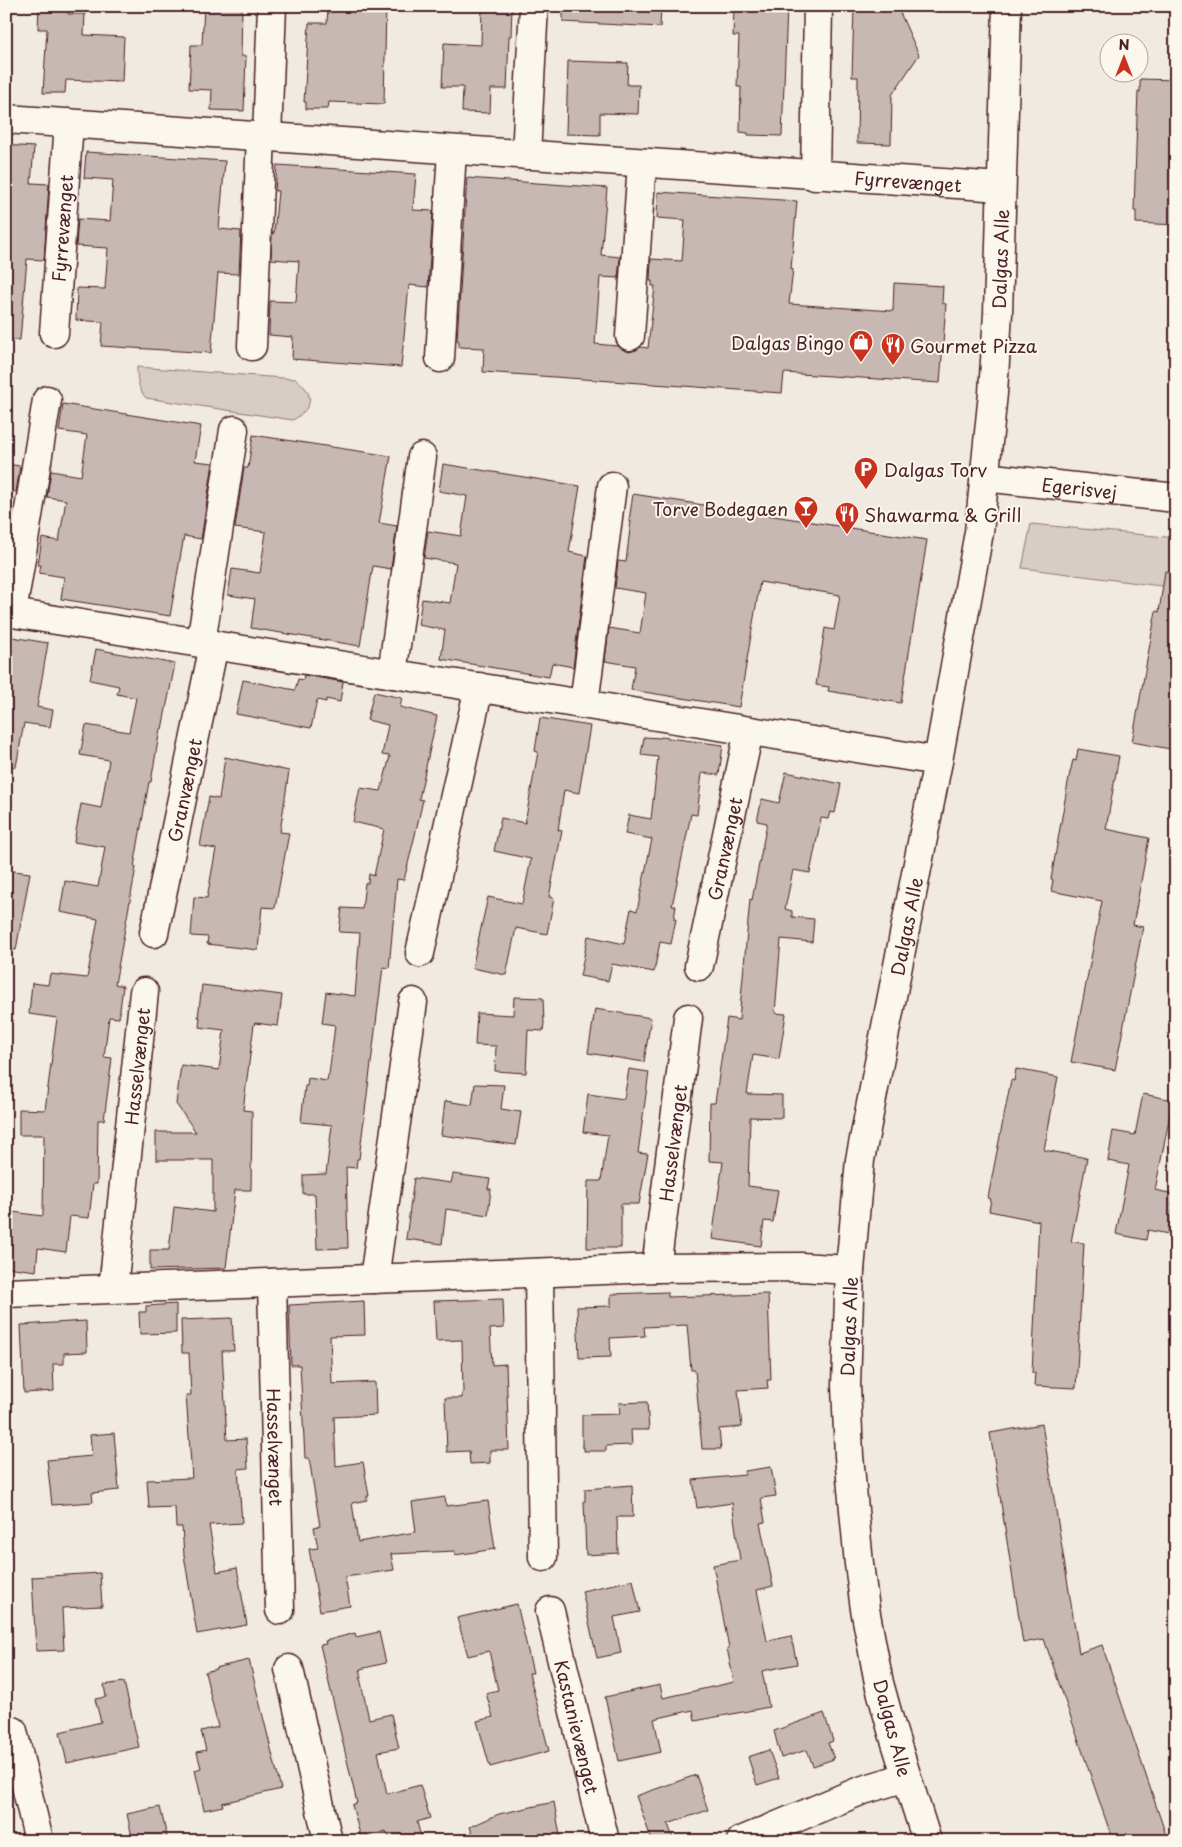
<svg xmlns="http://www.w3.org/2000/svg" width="1182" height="1847" viewBox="0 0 1182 1847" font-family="'Playpen Sans',sans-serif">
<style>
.green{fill:#d8ccc6;stroke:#917678}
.building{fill:#c8b8b3;stroke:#4a1f2b}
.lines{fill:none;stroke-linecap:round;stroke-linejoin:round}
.minor-casing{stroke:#4a1f2b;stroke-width:31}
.minor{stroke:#fbf7ec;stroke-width:28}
.labels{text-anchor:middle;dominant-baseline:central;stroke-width:4;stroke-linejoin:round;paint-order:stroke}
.street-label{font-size:18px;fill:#4a1f2b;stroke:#fbf7ec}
.poi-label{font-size:18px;fill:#4a1f2b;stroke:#fbf7ec;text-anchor:start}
</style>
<rect width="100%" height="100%" fill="#f0eae0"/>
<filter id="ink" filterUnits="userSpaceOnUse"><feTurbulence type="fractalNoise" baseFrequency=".02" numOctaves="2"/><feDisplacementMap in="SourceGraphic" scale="10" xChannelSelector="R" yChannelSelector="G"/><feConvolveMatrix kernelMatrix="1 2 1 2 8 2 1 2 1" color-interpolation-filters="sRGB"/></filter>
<g filter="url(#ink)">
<path class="green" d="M137,367l159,12c19,15 18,28 -3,41l-147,-22c-8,-9 -9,-19 -9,-31z
M1031,524l145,14v50l-154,-20z"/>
<path class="building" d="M39,6h29v8h17l-1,21 40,2 -2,45 -56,-2 -1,13h-22l4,-64h-9z
M204,6h38l-1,50h5l-2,55 -33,-1 1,-20 -23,-1 2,-44h11z
M328,6h58l-2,98 -55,-2 -1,7h-22v-7h-2l5,-79h18z
M482,6h30l-1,30h-2l-2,53h-16l-1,24 -28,-1 1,-25h-21l2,-44 37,2z
M563,6h98l-1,21 -97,-5z
M734,6h53l-5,130 -34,-1v-2l-8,-1 1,-45h-4l2,-51h-6z
M854,6h43l22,49 -27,40 -1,49 -34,-1 1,-66h-6z
M568,61l60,2 -1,22h12l-1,29 -38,-1v22l-34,-1z
M1140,79l36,1v145l-40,-2v-12h-2l3,-93 1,-27 2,1z
M6,145l28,2 -3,36 18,1 -5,76 -17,-1 -7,81h-14v-126h2l3,-41 -5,-1z
M86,152l139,9 -6,68 22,2 -2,43 -21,-1 -7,80 -110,-7 2,-24 -27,-2 1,-32 28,1 3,-41 -32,-2 2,-27 32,2 3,-41 -29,-2z
M277,165l139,9 -3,36 20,1 -5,76 -19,-2 -8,82 -109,-8 1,-22 -24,-2 1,-34 26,1 3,-41 -28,-2 1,-26h2l4,-42h-3z
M467,178l140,10 -6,67 19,2 -2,21 -18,-1 -5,67 23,2 4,3 7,3 7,-2 4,-3 8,1 7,-62h-3v-5h-2l1,-22 31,2 3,-41 -28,-2 1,-26 139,9 -6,68h2l-4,35 104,7 1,-28 49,3 -1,17 4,1 -6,79 -156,-10 -2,20 -299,-21 1,-24 -25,-1v-6l-2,-1z
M63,404l138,22 -6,35 18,2 -12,76 -17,-3 -14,80 -109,-17 3,-22 -25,-4 2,-8h-3l4,-27 17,3 7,-41 -19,-3 4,-26 30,5 6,-41 -28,-4z
M253,435l138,21 -12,67 18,3 -6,43 -18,-3 -13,80 -109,-18 4,-29 -27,-4 4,-26 28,4 6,-41 -31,-4 9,-60h4z
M6,464l14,2 -4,26 -10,-1z
M443,464l137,22 -11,66 18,4 -14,111 -21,-4 -3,14 -108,-18 4,-29 -27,-5 4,-26 28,4 6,-40 -32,-5 4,-27 33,5 6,-40 -28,-5z
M633,494l294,46 -26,163 -73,-12 1,-4 -13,-2 9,-57 9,2 6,-35 -80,-13 -21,125 -108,-17 4,-24 -30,-5 4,-33 31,5 6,-40 -31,-5 3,-27 8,1 5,-41h-2z
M1165,571l11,1v178l-44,-8 24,-131 3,1z
M6,636l42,7 -11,64 16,3 -3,17 -26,-4 -8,44 -10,-1z
M96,649l79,15 -13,65h-2l-9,53h-2l-4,22 -11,63h2l-21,117 8,2 -4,32 -10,-1 -5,40 8,1 -8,62h-6l-1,64h-4l-4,34 -19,-2 -4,36 -28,-4 -2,23 -30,-4 6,-55 31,4 1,-81h-25v-26l26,1 12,-92 -28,-4 3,-31 16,2 2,-11 37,4 11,-59 -38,-7 5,-31 33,6 7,-40 -31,-5 7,-38 20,4 8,-48 -29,-5 6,-30 43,7 7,-34 -19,-4 2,-8 -29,-6z
M304,675l39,7 -3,20 -14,-3v3l-9,-2 -6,28 -75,-14 7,-34 52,10 3,-11 5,1z
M374,692l28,6 -2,9 37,9 -18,83 4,1 -8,35 -11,45 -7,-1 -8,89 -6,-1 -24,192h-2l-1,9 -10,-1 2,81 -31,1 -2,-55h-12v-19l23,-1 6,-49 -31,-3 4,-36h2l1,-8 19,3 1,-6h1l6,-50 -13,-2 4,-31 29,4 5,-63 -21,-1 3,-24 20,1 3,-26h3l1,-9 5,2 10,-47 -31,-7 7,-34 21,3 9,-35 -8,-1 6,-30 -21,-5z
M540,718l50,8 -11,67 -15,-3 -6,40 4,1 -13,66 5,1 -7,36 -31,-6 -10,47 -34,-7 16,-71 34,7 9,-45 -37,-8 7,-33 24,5 13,-71 -3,-1z
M644,737l16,1 1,-1 62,8 -4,30 -17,-2 -5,42 -6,-1 -19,92h4l-2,13h2l-5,25 -11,-2 -6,30 -42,-8 -4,17 -28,-5 8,-40 36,8 7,-35 6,2 15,-72 -27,-5 4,-19 22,4 7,-62 -17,-2z
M1078,749l41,7 -13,73 43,9 -16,87 10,2 -28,143 -44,-8 31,-161 -51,-10 2,-11 -2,-1 18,-102 4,-17 3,1z
M225,757l64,14 -9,61 9,1 -14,75 -13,-1 -4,43 -51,-6 1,-7 -17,-1 3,-39 13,1 9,-49 -16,-3 9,-49 10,2z
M786,772l55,12 -6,29 -5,-1 -2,7 -7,-1 -11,55 -17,-3 -8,39 7,2v6l22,2 -2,23 -31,-3 -6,74 11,1 -7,45 -26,-4 -6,39 35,1v23l-32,-1 -2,69 30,4 -5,32 -9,-1 -3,25 -49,-7 11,-77 -14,-1 1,-58h5l12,-85 12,2 11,-121 2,1 15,-77 -10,-2 5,-22 17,4z
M6,870l24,3 -14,77 -10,-1z
M202,985l80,10 -4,31 -23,-3 -1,1 -11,86 9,1 -1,79h-16l-9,78 -76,2v-20h19l5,-43 39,5v-52h-57v-28h40l-20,-28 5,-39 38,5 5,-40 -25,-3 1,-10h-2z
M514,997l29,1 1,25 -1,8 -15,-1 -2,43 -31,-2 1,-25 -21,-1 2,-32 36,2z
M595,1009l56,9 -7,44 -56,-9z
M629,1069l20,3 -11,81 10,1 -9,50h-18v44h-34l1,-67h13l7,-46 -25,-3 5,-38 36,5z
M1016,1069l42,8 -14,73 43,8 -16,84 13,1 -8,145 -42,-2 1,-13h-3l7,-152 -50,-10 2,-12 -3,-1 3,-16 20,-102 3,1z
M475,1084l29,1 -3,24 20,3 -5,33 -75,-10 4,-34 27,4z
M1143,1094l30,6 -18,90 19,4 -2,11 1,1 -5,28 -20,-4 -2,10 -30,-6 13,-69 -21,-4 5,-30 22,4z
M453,1174l37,5 -2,10h3l-3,26 -42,-6 -4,35 -36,-5 8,-61 37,5z
M668,1292v5l100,-3 3,86h-4l1,8 -30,2 4,37 -23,2 2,20h-19l-7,-79h-4l-4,-45 -43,2 1,9 -35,2 1,19 -32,1 -2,-51 34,-1v-12z
M503,1299l1,29 -14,1 2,36 14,-1 3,86h-19v13l-20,1 -1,-13 -22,1 -2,-54h17v-5h1l-1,-53 -26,1 -2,-40z
M364,1301l1,34 -35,1 2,48 43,-2 1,33 -42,2 2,49 27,-4 6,34h-2v4l-15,3 6,39 58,-10 -4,-30 33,-5 1,9 42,-5 7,48 -40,6v-4l-64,3 3,16 -49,7 5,29 -30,5 -11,-62 9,-1 -4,-21 6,-1 -11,-68h-4l-5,-93h-9l-2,-60z
M176,1304v29l-36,1 -1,-22h7v-6z
M232,1318l2,33h-12l5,89 19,-1 2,29 -10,1 4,54 -33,2 8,47 20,-4 10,57 -50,9 -13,-79 -2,-28h-6l-1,-20 -26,1 -2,-28 45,-2 -6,-83h5l-2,-42h-7l-1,-33z
M86,1321l1,31 -23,1v11h-11l1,27 -30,2 -3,-68z
M647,1402l2,28h-18l1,15 -26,1v5h-22v-4h-2v-32l38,-1 -1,-11z
M1042,1424l37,229 23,-8 66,196h-55l-69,-202 -21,4 -33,-210z
M114,1433l5,57 -27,3 1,9 -41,3 -5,-45 45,-4 -2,-21z
M771,1467l5,29 -15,2 4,24 -5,1 13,63 -16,4 10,51 24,-5 6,28 -35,7 7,36 -74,14 -2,-11 -39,9 7,33 -42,9 -14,-64 55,-12 3,13 71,-16 -7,-34h2l-16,-83 27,-5 -8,-57 -35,5 -4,-28 52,-5v-4z
M632,1485l1,32h-16l1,36 -32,2 -2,-54h1v-12z
M100,1573l2,33 -40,2 2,42 -28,1 -4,-74z
M633,1580l7,32 -26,5 7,36 -24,5 -15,-67z
M517,1604l16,69h-4l20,78 -59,16 -13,-46 16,-4 -7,-24 12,-3 -9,-39 -21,5 -11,-38z
M379,1632l7,31 -26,6 2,9h-2l9,41 22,-5 8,34 -21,4 9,42 33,-9 10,33 -13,4 5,19h-31l-5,-10 -25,7 -9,-33 5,-2 -37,-158 6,-1 -1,-3 30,-8 1,4z
M249,1660l32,129 -59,14 1,3 -19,4 -9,-40 6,-2 -4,-16 9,-2 -5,-19 17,-4 -13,-55 11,-3 -1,-1z
M124,1682l15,65 -72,16 -7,-31 41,-10 -6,-23 11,-2 -2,-12z
M824,1713l9,28 -5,2 6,16 -21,7 -6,-16 -26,8 -7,-27z
M769,1750l10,28 -22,7 -9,-28z
M696,1775l12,35 -40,14 6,17h-22l-16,-45z
M554,1802l7,39h-86l-5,-14 29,-13z
M160,1807l8,34h-35l-6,-27z"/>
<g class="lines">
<defs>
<g id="minor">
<path id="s1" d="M6,119l995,68"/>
<path d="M267,137l5,-131"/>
<path d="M526,155l8,-149"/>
<path d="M815,176l3,-170"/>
<path id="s2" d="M54,333l15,-210"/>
<path d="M630,336l12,-173"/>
<path d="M252,346l9,-210"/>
<path d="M440,358l12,-208"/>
<path id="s3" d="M984,477l192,21"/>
<path d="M6,612l932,149"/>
<path d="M12,613l35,-213"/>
<path d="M201,643l33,-213"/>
<path d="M392,674l30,-217"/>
<path d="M584,704l28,-218"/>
<path id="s4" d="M154,933l60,-288"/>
<path d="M420,953l59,-266"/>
<path id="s5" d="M699,966l50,-235"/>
<path id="s6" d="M656,1268l32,-250"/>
<path d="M539,1273l4,284"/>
<path d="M374,1279l39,-277"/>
<path id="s7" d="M272,1283l8,327"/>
<path id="s8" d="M113,1289l31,-297"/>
<path d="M6,1293l650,-25 144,-1 50,3"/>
<path id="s9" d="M550,1611l55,230"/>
<path d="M289,1669l39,172"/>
<path d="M13,1731l26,110"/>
<path d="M741,1841l119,-50 46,-14"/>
<path id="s10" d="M927,1841l-35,-111 -13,-47 -14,-74 -6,-45 -10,-108 -3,-71 4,-115 10,-110 78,-399 41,-229 14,-139 5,-80 9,-307"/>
</g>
</defs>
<use href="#minor" class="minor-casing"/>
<use href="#minor" class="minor"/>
</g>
</g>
<defs>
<symbol id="shop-pin" viewBox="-11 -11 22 30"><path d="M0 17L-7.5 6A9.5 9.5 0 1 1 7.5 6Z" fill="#c8321e" stroke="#fbf7ec"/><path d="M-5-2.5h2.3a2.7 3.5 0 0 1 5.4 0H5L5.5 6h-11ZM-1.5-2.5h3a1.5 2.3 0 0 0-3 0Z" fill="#fff"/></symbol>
<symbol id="restaurant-pin" viewBox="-11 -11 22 30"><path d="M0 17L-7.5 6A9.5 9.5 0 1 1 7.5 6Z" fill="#c8321e" stroke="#fbf7ec"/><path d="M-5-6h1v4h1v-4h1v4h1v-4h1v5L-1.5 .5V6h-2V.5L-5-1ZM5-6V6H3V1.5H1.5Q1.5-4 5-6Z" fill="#fff"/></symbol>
<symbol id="parking-pin" viewBox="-11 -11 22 30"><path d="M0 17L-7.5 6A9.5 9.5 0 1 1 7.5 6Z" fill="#c8321e" stroke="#fbf7ec"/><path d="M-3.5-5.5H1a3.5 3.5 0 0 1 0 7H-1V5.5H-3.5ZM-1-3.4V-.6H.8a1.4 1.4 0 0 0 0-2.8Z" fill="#fff"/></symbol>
<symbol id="bar-pin" viewBox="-11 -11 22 30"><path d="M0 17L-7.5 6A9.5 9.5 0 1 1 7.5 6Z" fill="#c8321e" stroke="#fbf7ec"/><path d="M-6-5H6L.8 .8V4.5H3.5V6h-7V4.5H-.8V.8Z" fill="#fff"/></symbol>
</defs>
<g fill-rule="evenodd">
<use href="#shop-pin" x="847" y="328" width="28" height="38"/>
<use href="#restaurant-pin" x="879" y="331" width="28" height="38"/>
<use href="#parking-pin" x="852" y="455" width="28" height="38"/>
<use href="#bar-pin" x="792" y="494" width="28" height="38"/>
<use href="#restaurant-pin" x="833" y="500" width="28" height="38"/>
</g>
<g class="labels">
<g class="street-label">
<text stroke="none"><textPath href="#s1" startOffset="904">Fyrrevænget</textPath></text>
<text stroke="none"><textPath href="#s2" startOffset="105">Fyrrevænget</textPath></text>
<text stroke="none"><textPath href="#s10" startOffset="1604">Dalgas Alle</textPath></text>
<text stroke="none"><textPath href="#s3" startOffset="96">Egerisvej</textPath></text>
<text stroke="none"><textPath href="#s4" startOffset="146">Granvænget</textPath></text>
<text stroke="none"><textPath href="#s5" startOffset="120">Granvænget</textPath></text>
<text stroke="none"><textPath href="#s10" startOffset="929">Dalgas Alle</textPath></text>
<text stroke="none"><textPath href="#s8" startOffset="224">Hasselvænget</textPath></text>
<text stroke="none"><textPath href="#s6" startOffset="126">Hasselvænget</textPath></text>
<text stroke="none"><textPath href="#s10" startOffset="524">Dalgas Alle</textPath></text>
<text stroke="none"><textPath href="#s7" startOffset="164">Hasselvænget</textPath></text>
<text stroke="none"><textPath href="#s9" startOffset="119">Kastanievænget</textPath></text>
<text transform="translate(893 1728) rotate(75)">Dalgas Alle</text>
</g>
<g class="poi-label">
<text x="844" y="342" text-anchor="end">Dalgas Bingo</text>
<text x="910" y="345">Gourmet Pizza</text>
<text x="884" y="469">Dalgas Torv</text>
<text x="788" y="508" text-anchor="end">Torve Bodegaen</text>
<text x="864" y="514">Shawarma &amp; Grill</text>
</g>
</g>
<rect width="1182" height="1847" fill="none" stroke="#fbf7ec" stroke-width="25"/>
<rect x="12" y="12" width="1157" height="1822" fill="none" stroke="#4a1f2b" stroke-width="2" filter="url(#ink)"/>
<g transform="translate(1124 58)"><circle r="24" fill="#fbf7ec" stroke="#b4a19f"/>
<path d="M0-4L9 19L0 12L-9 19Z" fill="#c8321e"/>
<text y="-8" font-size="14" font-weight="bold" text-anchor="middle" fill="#4a1f2b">N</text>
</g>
</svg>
